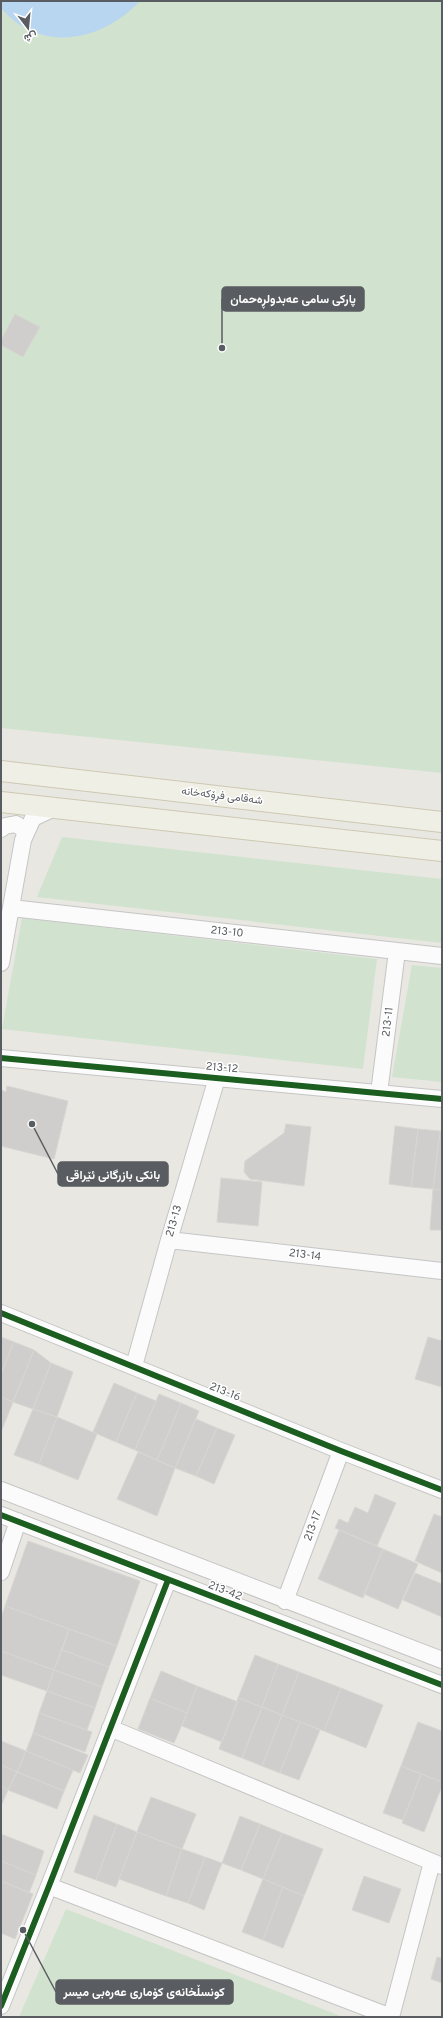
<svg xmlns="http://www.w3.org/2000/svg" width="443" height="2018" viewBox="0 0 443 2018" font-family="Overpass,Vazirmatn,sans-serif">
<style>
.green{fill:#d1e3cf}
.water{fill:#b9d6f0}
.building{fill:#cfcecc;stroke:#d7d6d2}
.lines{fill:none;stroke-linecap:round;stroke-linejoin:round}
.minor-casing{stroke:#c5c5c5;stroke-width:18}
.major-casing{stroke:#cec8b2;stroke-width:22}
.minor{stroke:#fcfbfb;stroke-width:16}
.major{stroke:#f0efe6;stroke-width:20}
.cycleway-casing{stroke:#fff;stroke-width:8}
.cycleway{stroke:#1b5e20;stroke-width:6}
.labels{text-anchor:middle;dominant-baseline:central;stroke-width:3;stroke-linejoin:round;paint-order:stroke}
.street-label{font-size:11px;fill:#595c60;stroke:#fff}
.leader{fill:none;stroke:#595c60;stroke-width:1.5}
.callout-dot{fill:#595c60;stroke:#fff;stroke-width:1.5}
.callout{fill:#595c60;stroke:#595c60;stroke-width:1.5}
.callout-label{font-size:12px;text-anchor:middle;font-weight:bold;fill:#fff}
</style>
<rect width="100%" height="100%" fill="#e8e7e2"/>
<path class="green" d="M1,1h441v772l-441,-45z
M62,837l380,42v64l-405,-46z
M22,918l355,41 -14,110 -361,-40z
M412,965l30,3v114l-50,-5z
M66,1909l277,108h-324z"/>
<path class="water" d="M1,1h139c-38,41 -100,53 -139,7z"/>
<path class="building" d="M15,314l25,13 -17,30 -22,-12v-5z
M7,1086l61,15 -14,58 -53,-13v-56l5,2z
M286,1124l25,3 -7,59 -54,-7 -6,-7 1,-11 39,-28z
M395,1126l23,3 -7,58 -22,-3z
M418,1129l22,2 -7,58 -22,-2z
M440,1131h2v59l-9,-1z
M221,1178l41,4 -4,44 -41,-4z
M433,1189l9,1v40h-12z
M1,1337l13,5 -13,32z
M428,1337l14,4v46l-27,-8z
M14,1342l20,8 -21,52 -12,-5v-23z
M34,1350l17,13 -18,46 -20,-7z
M51,1363l22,9 -16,45 -24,-8z
M114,1383l23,10 -21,49 -23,-10z
M137,1393l19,8 -21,49 -19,-8z
M159,1394l22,9 -24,57 -22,-10z
M1,1397l12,5 -12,30z
M181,1403l18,8 -24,57 -18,-8z
M33,1409l24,8 -18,47 -25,-9z
M57,1417l40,17 -19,46 -39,-16z
M196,1419l21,9 -21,48 -21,-8z
M217,1428l18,7 -21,49 -18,-8z
M138,1452l37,16 -18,48 -40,-17z
M375,1494l21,9 -19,43 -42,-18 4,-9 9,4 7,-16 13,6z
M434,1514l8,3v56l-27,-12z
M339,1530l44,19 -20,49 -45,-19z
M28,1541l112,40 -23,65 -112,-40z
M383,1549l35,15 -20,45 -34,-15z
M415,1573l27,11v33l-39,-17z
M5,1606l64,23 -15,41 -53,-19v-33z
M69,1629l48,17 -8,21 -47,-17z
M62,1650l47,17 -7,20 -48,-17z
M1,1651l53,19 -7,21 -46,-16z
M255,1655l23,9 -16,43 -24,-9z
M278,1664l21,8 -17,43 -20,-8z
M54,1670l48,17 -7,21 -48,-17z
M161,1671l36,15 -10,27 -37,-15z
M299,1672l42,16 -17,43 -42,-16z
M197,1686l41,16 -16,40 -40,-16z
M341,1688l42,17 -17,43 -42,-17z
M47,1691l48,17 -8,22 -48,-17z
M150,1698l37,15 -13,30 -36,-14z
M238,1698l24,9 -20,51 -23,-9z
M262,1707l20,8 -20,51 -20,-8z
M39,1713l53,19 -7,20 -52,-19z
M282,1715l18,7 -20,51 -18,-7z
M300,1722l20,8 -21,50 -19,-7z
M418,1722l24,9v51l-41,-16z
M33,1733l55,22 -8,18 -54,-22z
M1,1741l25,10 -9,21 -16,-7z
M26,1751l47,19 -9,21 -47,-19z
M1,1765l16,7 -9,18 -7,-4z
M401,1766l20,8 -18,46 -20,-7z
M17,1772l47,19 -7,18 -49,-19z
M421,1774l21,8v4l-18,46 -22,-9z
M1,1786l7,4 -6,14h-1z
M151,1797l45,17 -14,35 -45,-17z
M94,1815l23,9 -21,56 -22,-8z
M240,1816l20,8 -19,46 -19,-7z
M117,1824l20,8 -21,55 -20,-7z
M260,1824l22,9 -19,46 -22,-9z
M137,1832l45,17 -16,47 -47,-17z
M282,1833l41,16 -19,47 -41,-17z
M1,1834l43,17 -8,24 -35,-14z
M182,1849l23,8 -17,46 -22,-7z
M205,1857l17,6 -18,47 -16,-7z
M1,1861l35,14 -7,18 -28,-12z
M364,1876l37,13 -12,34 -37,-13z
M263,1879l20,8 -20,53 -21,-8z
M1,1881l32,13 -18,45 -14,-6z
M283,1887l21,9 -21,52 -20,-8z
M437,1957l5,1v25l-11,-4z"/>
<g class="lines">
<defs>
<path id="minor" d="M1,829l4,-3 11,-2 7,5 2,6
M11,908l431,48
M1,963l22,-123 10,-22 21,-10
M1,1058l441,41
M379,1093l18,-142
M169,1240l273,31
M1,1313l340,138 101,39
M134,1366l35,-126 48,-162
M1,1490l441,170
M1,1515l441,170
M1,1572l17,-51
M285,1601l56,-150
M110,1728l332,138
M49,1886l342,131
M1,2006l48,-120 119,-306
M391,2017l41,-155"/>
<path id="major" d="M1,771l441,51
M1,802l441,49"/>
</defs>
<use href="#minor" class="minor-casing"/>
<use href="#major" class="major-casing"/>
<use href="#minor" class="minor"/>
<use href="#major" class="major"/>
<defs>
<path id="cycleway" d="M1,1058l441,41
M1,1313l340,138 101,39
M1,1515l441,170
M1,2006l48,-120 119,-306"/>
</defs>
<use href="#cycleway" class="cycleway-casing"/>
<use href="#cycleway" class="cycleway"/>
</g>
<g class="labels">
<g class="street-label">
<text transform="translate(222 796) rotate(7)">شەقامی فڕۆکەخانە</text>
<text transform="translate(227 932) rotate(6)">213-10</text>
<text transform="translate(388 1022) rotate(-83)">213-11</text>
<text transform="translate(222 1068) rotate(5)">213-12</text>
<text transform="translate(174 1221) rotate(-74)">213-13</text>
<text transform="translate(305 1255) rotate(7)">213-14</text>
<text transform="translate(225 1392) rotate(22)">213-16</text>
<text transform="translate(313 1526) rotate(-70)">213-17</text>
<text transform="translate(225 1591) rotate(21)">213-42</text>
</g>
</g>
<path class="leader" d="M222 348L222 299M32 1124L58 1174M23 1930L56 1992"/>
<g class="callout-dot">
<circle cx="222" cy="348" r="4"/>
<circle cx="32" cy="1124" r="4"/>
<circle cx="23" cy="1930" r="4"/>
</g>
<g class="callout">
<rect x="222" y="287" width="142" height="24" rx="4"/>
<rect x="58" y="1162" width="110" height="24" rx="4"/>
<rect x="56" y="1980" width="177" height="24" rx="4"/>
</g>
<g class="callout-label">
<text x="293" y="303">پارکی سامی عەبدولڕەحمان</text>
<text x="113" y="1179">بانکی بازرگانی ئێراقی</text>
<text x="144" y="1996">کونسڵخانەی کۆماری عەرەبی میسر</text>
</g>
<rect width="443" height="2018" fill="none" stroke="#595c60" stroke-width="4"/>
<g transform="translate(28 28) rotate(164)" stroke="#ffffff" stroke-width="3" paint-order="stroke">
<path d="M0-3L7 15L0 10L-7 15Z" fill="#595c60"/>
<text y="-6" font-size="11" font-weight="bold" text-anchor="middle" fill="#595c60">ش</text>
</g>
</svg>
